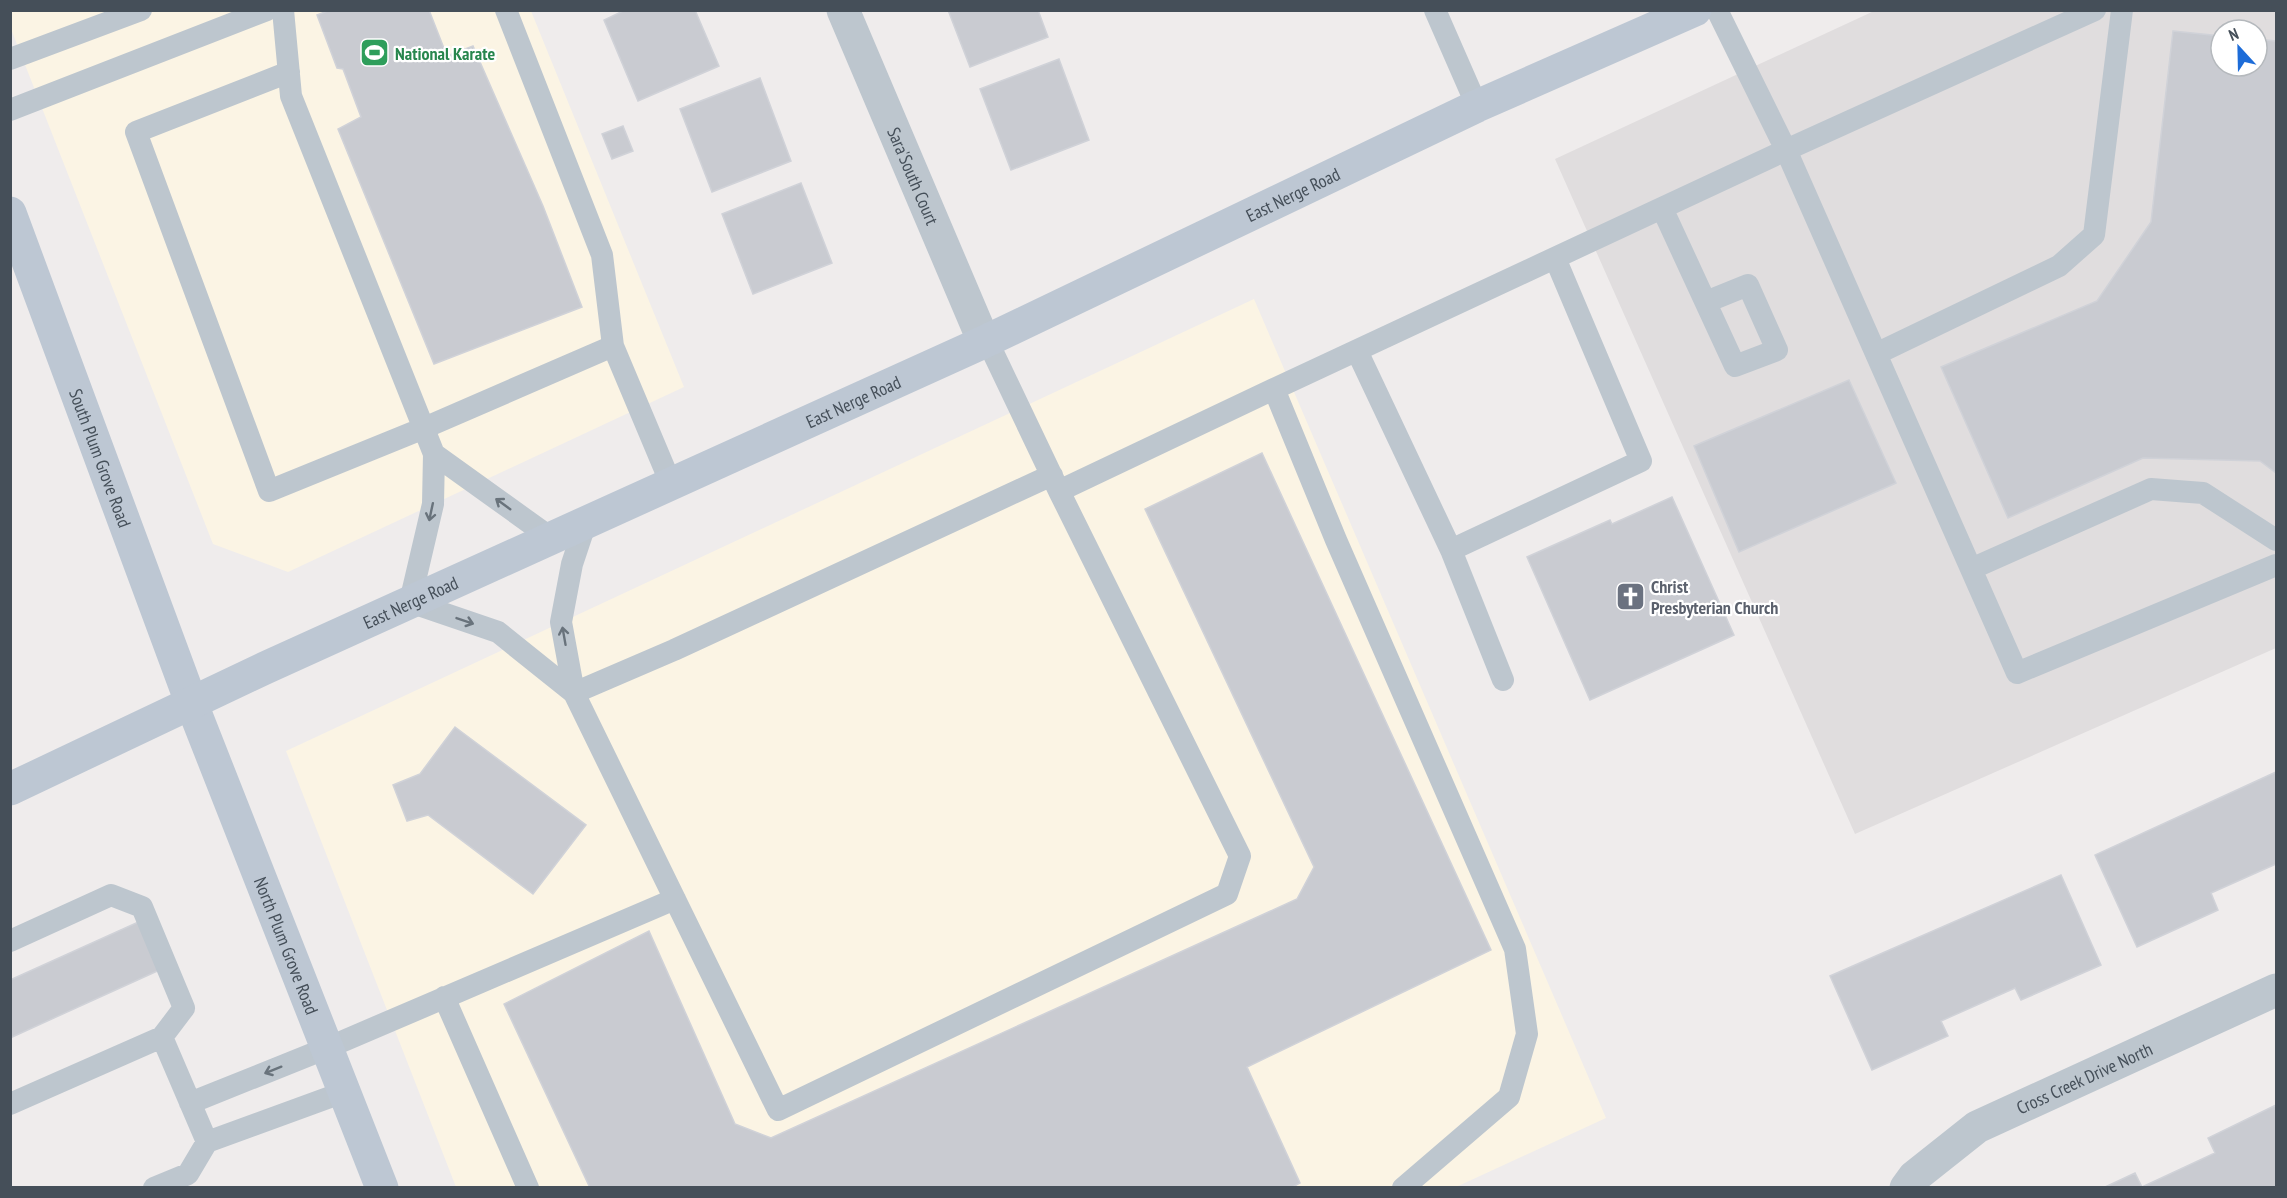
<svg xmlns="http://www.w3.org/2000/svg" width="2287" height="1198" viewBox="0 0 2287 1198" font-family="'PT Sans Narrow',sans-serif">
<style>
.commercial{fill:#fbf4e4}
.education{fill:#e0ddde;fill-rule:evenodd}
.building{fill:#c9cbd1;stroke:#d0d2d8;stroke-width:1.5}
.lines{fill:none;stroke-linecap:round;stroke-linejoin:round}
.lane{stroke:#bdc6ce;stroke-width:22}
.street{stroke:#bdc6ce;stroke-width:33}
.secondary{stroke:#bdc7d3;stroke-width:33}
.oneway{stroke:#69737c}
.labels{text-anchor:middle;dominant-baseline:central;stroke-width:4.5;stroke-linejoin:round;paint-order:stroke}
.leisure-label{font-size:18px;font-weight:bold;fill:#27864d;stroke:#fff;text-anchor:start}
.street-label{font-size:18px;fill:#454f59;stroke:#fff}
.worship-label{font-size:18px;font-weight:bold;fill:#5b616d;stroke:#fff;text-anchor:start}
</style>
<rect width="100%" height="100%" fill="#efecec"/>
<path class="commercial" d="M11,10l520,1 153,376 -396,185 -75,-28 -202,-515z
M1254,299l352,819 -150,69h-1000l-170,-436z"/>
<path class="education" d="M1874,11h402v637l-421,186 -300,-675zM2221,30h36v36h-36z"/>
<path class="building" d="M330,10h99l18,46 26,-10 70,160 39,101 -148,57 -96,-235 23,-12 -18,-48 -6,-1 -20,-53z
M625,10h70l24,56 -81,35 -34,-81z
M948,10h90l10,27 -78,30z
M2173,31l48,5v30h36v-27l19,2v432l-16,-12 -117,-3 -135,60 -67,-151 156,-66 54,-79z
M1059,59l30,81 -78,30 -31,-81z
M760,78l31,83 -79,31 -32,-83z
M623,126l10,25 -21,8 -10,-25z
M801,183l31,80 -79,31 -31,-80z
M1849,380l47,103 -157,69 -45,-106z
M1262,453l229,497 -244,117 53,116 -9,5h-701l-86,-184 145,-73 86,193 36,14 526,-239 17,-32 -169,-358z
M1672,497l62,138 -144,65 -63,-143 83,-37 2,4z
M455,727l131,98 -53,69 -105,-79 -21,6 -14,-36 27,-11z
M2276,772v92l-65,29 7,17 -81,37 -42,-92z
M2061,875l40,90 -80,35 -6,-12 -74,33 7,15 -76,34 -42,-94z
M145,919l21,48 -156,71v-58z
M2276,1105v83h-173l32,-15 7,14 73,-34 -7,-15z"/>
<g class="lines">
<path class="lane" d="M283,10l8,86 143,358 -1,50 -23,98 88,30 76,61
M506,10l96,245 11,91
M1435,10l42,96
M2095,10l-309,140 231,523 259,-108
M10,59l131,-49
M289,72l-153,60 133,359 155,-63 189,-82 58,138
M10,110l257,-100
M1662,208l73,158 42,-16 -29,-65 -42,17
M987,340l72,151 215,-102 62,151 179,409 12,85 -18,63 -106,91
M1357,351l94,199
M1876,354l183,-88 35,-31 28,-225
M1274,389l512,-239 -69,-140
M434,454l117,84
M586,522l-14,42 -11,58 13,71 204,417 449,-216 13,-38 -181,-365
M1971,569l180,-80 52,4 73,47
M1503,680l-52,-130 190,-89 -86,-203
M574,693l100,-43 378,-175
M10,941l101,-46 31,12 42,101 -22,29
M444,997l84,191
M190,1103l137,-55 348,-149
M10,1104l152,-67 45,105
M154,1188l34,-14 19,-32 137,-50"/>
<g class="street">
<path id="s1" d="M843,10l141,332"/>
<path id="s2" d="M1906,1188l8,-11 63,-50 299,-137"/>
</g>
<g class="secondary">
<path id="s3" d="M10,213l181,489 191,486"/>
<path id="s4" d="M10,789l255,-121 719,-326 493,-236 218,-96"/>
</g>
</g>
<defs><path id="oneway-shaft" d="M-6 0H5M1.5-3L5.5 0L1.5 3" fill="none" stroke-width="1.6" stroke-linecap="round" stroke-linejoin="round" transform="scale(1.5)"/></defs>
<g class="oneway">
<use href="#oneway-shaft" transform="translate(503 504) rotate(-144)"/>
<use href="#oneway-shaft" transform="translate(431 512) rotate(102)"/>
<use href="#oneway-shaft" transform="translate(465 621) rotate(19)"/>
<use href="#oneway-shaft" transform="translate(564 636) rotate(-100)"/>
<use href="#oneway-shaft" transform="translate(273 1070) rotate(158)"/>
</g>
<defs>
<symbol id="stadium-square" viewBox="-11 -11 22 22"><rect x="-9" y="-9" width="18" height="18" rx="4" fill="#2e9e5b" stroke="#fff"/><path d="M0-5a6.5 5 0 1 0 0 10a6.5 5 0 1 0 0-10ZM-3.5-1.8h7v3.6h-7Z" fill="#fff"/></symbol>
<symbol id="church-square" viewBox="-11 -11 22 22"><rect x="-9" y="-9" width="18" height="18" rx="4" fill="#6b7280" stroke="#fff"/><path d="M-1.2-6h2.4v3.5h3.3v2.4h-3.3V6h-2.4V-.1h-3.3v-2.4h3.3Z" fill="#fff"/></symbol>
</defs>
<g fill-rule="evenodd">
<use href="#stadium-square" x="358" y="36" width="33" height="33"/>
<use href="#church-square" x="1614" y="580" width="33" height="33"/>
</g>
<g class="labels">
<g class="leisure-label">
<text x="395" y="53">National Karate</text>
</g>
<g class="street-label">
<text stroke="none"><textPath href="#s1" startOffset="180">Sara'South Court</textPath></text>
<text stroke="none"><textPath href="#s4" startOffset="1414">East Nerge Road</textPath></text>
<text stroke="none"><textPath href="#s4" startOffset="928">East Nerge Road</textPath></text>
<text stroke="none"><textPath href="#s3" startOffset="261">South Plum Grove Road</textPath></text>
<text stroke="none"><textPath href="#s4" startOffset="442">East Nerge Road</textPath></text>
<text stroke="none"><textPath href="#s3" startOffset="783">North Plum Grove Road</textPath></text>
<text stroke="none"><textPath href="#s2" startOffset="212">Cross Creek Drive North</textPath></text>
</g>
<g class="worship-label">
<text x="1651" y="586">Christ<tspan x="1651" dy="21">Presbyterian Church</tspan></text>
</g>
</g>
<rect width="2287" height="1198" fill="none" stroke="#454f59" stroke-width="24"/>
<g transform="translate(2239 48) rotate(338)"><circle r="28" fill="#ffffff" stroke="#b5b9bd" stroke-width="1.5"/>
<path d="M0-4.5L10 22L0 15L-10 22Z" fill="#1d6cd8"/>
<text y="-9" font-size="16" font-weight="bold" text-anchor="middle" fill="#454f59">N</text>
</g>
</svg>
